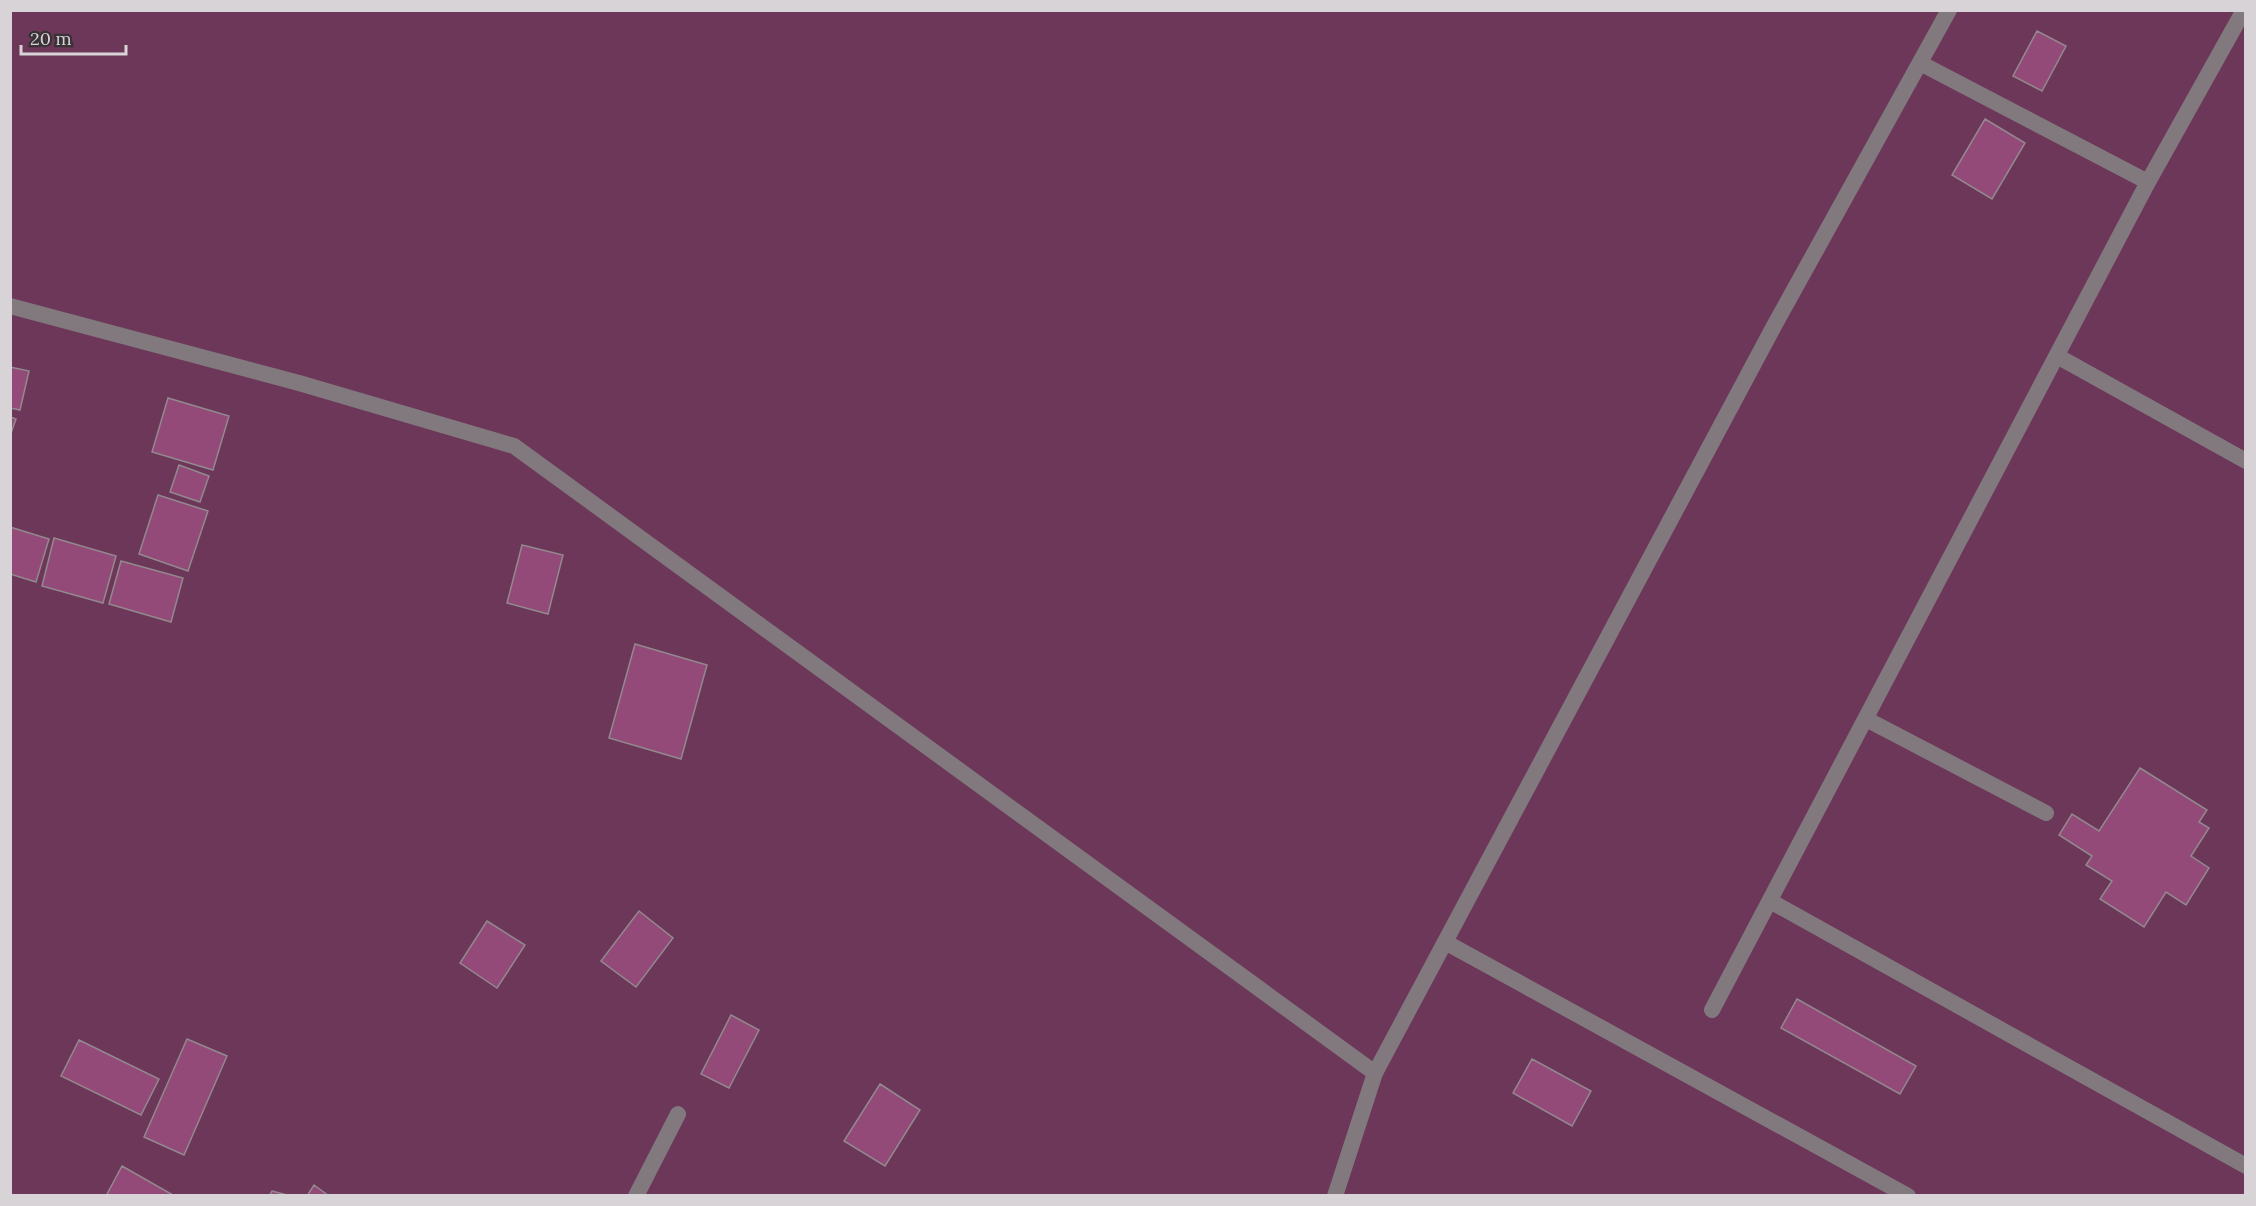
<svg xmlns="http://www.w3.org/2000/svg" width="2256" height="1206" viewBox="0 0 2256 1206" font-family="Lora,serif">
<style>
.green{fill:#6c3758}
.building{fill:#944a79;stroke:#92898e;stroke-width:1.5}
.lines{fill:none;stroke-linecap:round;stroke-linejoin:round}
.service{stroke:#82797e;stroke-width:16}
.minor{stroke:#82797e;stroke-width:16}
.tertiary{stroke:#82797e;stroke-width:16}
</style>
<rect width="100%" height="100%" fill="#393236"/>
<path class="green" d="M11,11h2234v1184h-2234z"/>
<path class="building" d="M2037,31l29,15 -24,45 -29,-15z
M1985,119l40,24 -33,56 -40,-24z
M10,367l19,4 -9,39 -10,-2z
M168,398l61,18 -16,54 -61,-18z
M10,417l6,2 -6,17z
M179,465l30,11 -9,26 -30,-10z
M158,495l50,16 -20,60 -49,-17z
M10,527l39,12 -13,43 -26,-8z
M54,538l62,18 -13,47 -61,-17z
M522,545l41,10 -15,59 -41,-11z
M121,561l62,17 -12,44 -62,-18z
M635,644l72,21 -26,94 -72,-21z
M2140,768l67,42 -8,12 10,6 -18,28 18,12 -23,37 -20,-13 -22,35 -44,-28 12,-18 -26,-16 6,-9 -33,-21 13,-21 27,17z
M639,911l34,27 -37,49 -35,-26z
M487,921l38,24 -28,43 -37,-25z
M1797,999l119,67 -16,28 -119,-66z
M731,1015l28,15 -30,58 -28,-14z
M187,1039l40,17 -43,99 -40,-18z
M79,1040l80,39 -18,36 -80,-39z
M1532,1059l59,32 -19,35 -59,-33z
M880,1084l40,26 -35,56 -41,-25z
M122,1166l51,29 -67,1z
M314,1185l15,11h-22z
M272,1191l19,5h-22z"/>
<g class="lines">
<path class="service" d="M1920,63l228,119
M2057,356l189,105
M1866,719l180,94
M1770,901l476,265
M1712,1010l436,-828 96,-172"/>
<path class="minor" d="M10,306l289,77 215,63 861,627
M1445,942l463,254
M636,1196l42,-82"/>
<path class="tertiary" d="M1335,1196l40,-123 399,-747 175,-316"/>
</g>
<rect width="2256" height="1206" fill="none" stroke="#d8d3d6" stroke-width="24"/>
<path d="M21 45v9h105v-9" fill="none" stroke="#d8d3d6" stroke-width="3"/>
<text x="30" y="45" font-size="18" fill="#d8d3d6" stroke="#393236" stroke-width="4.5" paint-order="stroke">20 m</text>
</svg>
